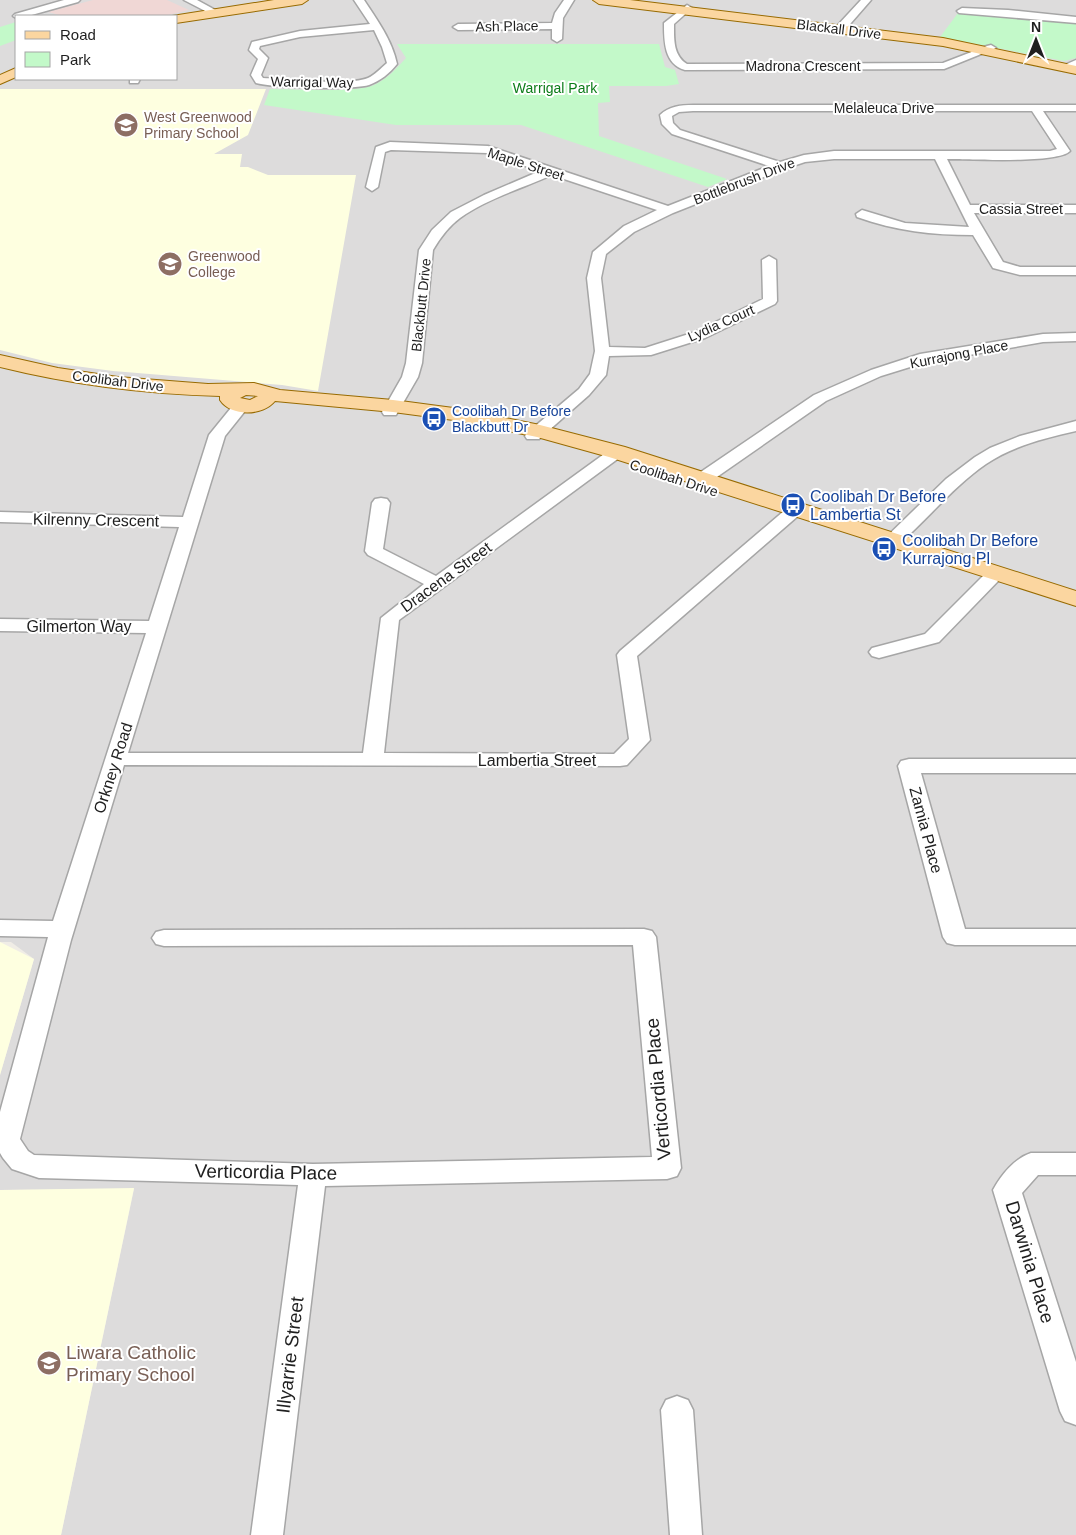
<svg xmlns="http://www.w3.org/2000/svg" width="1076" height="1535" viewBox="0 0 1076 1535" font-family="Arial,sans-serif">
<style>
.residential{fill:#dddcdc;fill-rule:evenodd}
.commercial{fill:#f0d7d5}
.education{fill:#feffe0}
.park{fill:#c3f9c9}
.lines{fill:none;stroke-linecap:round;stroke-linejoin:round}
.minor-casing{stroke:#a6a6a6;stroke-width:3}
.major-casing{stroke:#986b02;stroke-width:2}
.minor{fill:#fff;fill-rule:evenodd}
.major{fill:#fbd6a0;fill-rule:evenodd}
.labels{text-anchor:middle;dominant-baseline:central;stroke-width:4;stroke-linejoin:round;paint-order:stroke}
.far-street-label{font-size:14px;fill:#1f1f1f;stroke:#fff}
.far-park-label{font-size:14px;fill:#0d7d1a;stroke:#fff}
.far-education-label{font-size:14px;fill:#785e54;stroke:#fff;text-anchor:start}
.far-transit-label{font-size:14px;fill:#164399;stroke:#fff;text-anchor:start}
.transit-label{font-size:16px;fill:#164399;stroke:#fff;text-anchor:start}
.street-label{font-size:16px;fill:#1f1f1f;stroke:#fff}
.near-street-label{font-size:19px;fill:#1f1f1f;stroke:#fff}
.near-education-label{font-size:19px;fill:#785e54;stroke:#fff;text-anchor:start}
</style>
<rect width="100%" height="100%" fill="#f0ede6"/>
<path class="residential" d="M0,0h1076v1535h-1015l73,-346 -134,1v-115l34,-116 -23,-17h-11zM16,16h160v63h-160z"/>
<path class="commercial" d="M93,0h74l22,10 -25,6h-101l-15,-4z"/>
<path class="education" d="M0,89h266l-18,46 -34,19h28l-2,13h8l20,8h88l-38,216 -36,-6 -169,-14 -61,-8 -52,-13z
M0,942l34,17 -34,116z
M134,1188l-73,347h-61v-345z"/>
<path class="park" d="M958,13l50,2 68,9v34l-12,3 -124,-24z
M16,22v18l-16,6v-19z
M397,44h262l6,23 10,3 4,14 -13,2h-57l1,16 -12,1 1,33 128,43 -19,8 -187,-62h-125l-132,-20 6,-16c21,0 87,4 104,-4 13,-6 22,-16 32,-27z"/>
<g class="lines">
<defs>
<path id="minor" d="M64,0h16l-2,2 -50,14h-12v2l-3,-2 2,-2z
M184,0h13l22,12 -5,3 -3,-1z
M354,0h10c13,20 28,40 33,64 -7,9 -17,17 -28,21 -16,5 -95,3 -113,-2l-5,-8 7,-16 -9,-9 3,-8 48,-11 70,-7zM374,30l8,17 5,16c-6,5 -12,12 -19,15 -19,8 -81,1 -105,0l-2,-3 7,-17 -9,-9 1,-3 40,-9z
M564,0h10l-11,18 -1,21 -5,3 -5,-3v-10l-94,1 -5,-3 5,-3 94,-1 3,-10z
M861,0h10l-27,31h-8v-4z
M687,5l5,3 -18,16c0,15 -1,31 13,40l256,-1 44,-17 4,-1 5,3 -52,21 -259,1c-21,-6 -21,-29 -21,-47z
M962,8l46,2 68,7v6l-117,-10 -2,-2z
M1076,60v7l-11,3 -5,-3z
M130,79h10l-2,4h-8z
M693,105h383v6h-33l27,40c-12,13 -102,8 -123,8l23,46h106v8h-102l29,49 17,5h56v8h-56l-27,-7 -20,-33c-41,0 -77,-4 -116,-18l-1,-3 6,-4 43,13 64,4 -34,-68h-101l-29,3 -21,7 -111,44 -39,19 -28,22 -5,24 8,69 36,1 50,-16 68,-33 -1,-39 7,-4 7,4 1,41 -2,3 -70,34 -54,17 -42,1 -3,19 -17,20 -50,44h-12l-2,-3 2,-3 52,-44 11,-15 5,-23 -8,-73 6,-26 31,-26 33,-16 -105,-35c-29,13 -66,24 -92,43 -11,8 -20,20 -27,32l-11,113 -4,14 -22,38h-12l-2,-3 20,-35 4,-14 13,-113 13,-20 19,-18 33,-17 56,-24 -53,-18 -96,-3 -6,2 -7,35 -6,4 -6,-4 10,-40 14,-5 98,4 180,60 101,-40 -97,-32 -10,-10 -2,-9c9,-9 21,-10 33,-10zM693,111h339l25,38 -7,2h-216l-30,4 -24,7 -100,-32 -7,-7 -1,-7 7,-4z
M1076,333v8l-33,1 -120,21 -42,13 -55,25 -125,87h-12l-2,-4 2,-4 125,-85 57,-25 49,-16 123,-20z
M241,401l6,2 2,3 -24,30 -97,317h235l18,-135 43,-34 -56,-29 -3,-4 7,-48 3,-4 6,-1 6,1 3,4 -7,46 53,27 175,-127h12l2,3 -2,3 -224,165 -15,133 230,1 15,-15 -12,-84 3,-4 171,-146 6,-1 6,1 3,4 -169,147 13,84 -23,25 -7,1 -496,-1 -53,175 -51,199 8,12 6,4 279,9 339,-7 -19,-212 -469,1 -8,-2 -4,-6 4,-6 8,-2 480,-1 8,2 4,6 25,231 -4,8 -10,3 -342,7 -42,349h-32l47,-350 -259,-7 -27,-9 -9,-11 -3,-5v-41l48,-175 -48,-1v-16l53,1 93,-288 -146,-2v-12l149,2 30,-94 -179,-5v-10l183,5 26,-82 26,-32z
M1076,421v10c-31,7 -63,15 -90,33 -35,24 -61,59 -94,86l-6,1 -6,-1 -3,-4 69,-67 29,-22 15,-9 30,-12z
M996,568l6,1 3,4 -3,4 -63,65 -60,16 -7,-2 -3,-4 3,-4 53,-14 65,-65z
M909,759h167v14h-155l44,156h111v16h-121l-8,-2 -4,-6 -45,-171 3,-5z
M1031,1153h45v22h-38l-16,18 54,169v63l-11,-4 -5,-10 -67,-221c8,-15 22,-32 38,-37z
M677,1396l11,4 5,10 9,125h-32l-9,-125 5,-10z"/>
<path id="major" d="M274,0h34l-6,4 -126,19v-7h-4z
M593,0h37l313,38 133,28v8l-133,-28 -344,-42z
M16,68v9l-16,7v-9z
M0,355l58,13 60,9 90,7 46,-1 26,7 113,10 68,9 79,16 85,22 451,144v15l-467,-149 -72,-20 -76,-16 -68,-9 -118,-11c-12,15 -44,16 -55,-1v-4c-74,-2 -148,-11 -220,-29zM246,395l12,1 -8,4 -10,-2z"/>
</defs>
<use href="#minor" class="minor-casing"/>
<use href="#major" class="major-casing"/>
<use href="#minor" class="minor"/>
<use href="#major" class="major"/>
</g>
<defs>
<symbol id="school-disc" viewBox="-11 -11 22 22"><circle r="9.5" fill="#8d6e63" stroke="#fff"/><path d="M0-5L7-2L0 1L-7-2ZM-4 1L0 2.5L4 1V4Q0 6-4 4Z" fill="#fff"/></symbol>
<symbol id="bus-disc" viewBox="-11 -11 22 22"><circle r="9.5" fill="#1a4fb4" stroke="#fff"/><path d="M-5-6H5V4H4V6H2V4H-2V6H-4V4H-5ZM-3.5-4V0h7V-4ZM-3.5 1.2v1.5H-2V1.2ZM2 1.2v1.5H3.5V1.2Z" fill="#fff"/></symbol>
</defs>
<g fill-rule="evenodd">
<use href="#school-disc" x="112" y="111" width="28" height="28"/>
<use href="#school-disc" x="156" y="250" width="28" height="28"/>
<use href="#bus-disc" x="420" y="405" width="28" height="28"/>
<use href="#bus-disc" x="779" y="491" width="28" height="28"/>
<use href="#bus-disc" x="870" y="535" width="28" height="28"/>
<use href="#school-disc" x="35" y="1349" width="28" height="28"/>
</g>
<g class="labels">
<g class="far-street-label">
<text transform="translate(507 26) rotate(-1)">Ash Place</text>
<text transform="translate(839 29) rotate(7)">Blackall Drive</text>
<text x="803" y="66">Madrona Crescent</text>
<text transform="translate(312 82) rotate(1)">Warrigal Way</text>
<text x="884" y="108">Melaleuca Drive</text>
<text transform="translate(526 164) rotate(18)">Maple Street</text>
<text transform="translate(744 181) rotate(-21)">Bottlebrush Drive</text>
<text x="1021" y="209">Cassia Street</text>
<text transform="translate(421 305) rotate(-84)">Blackbutt Drive</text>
<text transform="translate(721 323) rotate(-24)">Lydia Court</text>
<text transform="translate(959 354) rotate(-11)">Kurrajong Place</text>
<text transform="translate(118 381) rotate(7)">Coolibah Drive</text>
<text transform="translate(674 478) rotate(18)">Coolibah Drive</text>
</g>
<g class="far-park-label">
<text x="555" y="88">Warrigal Park</text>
</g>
<g class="far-education-label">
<text x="144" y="117">West Greenwood<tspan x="144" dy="16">Primary School</tspan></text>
<text x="188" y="256">Greenwood<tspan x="188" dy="16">College</tspan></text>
</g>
<g class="far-transit-label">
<text x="452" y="411">Coolibah Dr Before<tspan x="452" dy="16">Blackbutt Dr</tspan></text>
</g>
<g class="transit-label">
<text x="810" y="496">Coolibah Dr Before<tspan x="810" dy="18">Lambertia St</tspan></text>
<text x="902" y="540">Coolibah Dr Before<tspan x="902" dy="18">Kurrajong Pl</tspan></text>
</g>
<g class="street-label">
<text transform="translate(96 520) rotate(1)">Kilrenny Crescent</text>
<text transform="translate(446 577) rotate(-36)">Dracena Street</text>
<text x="79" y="626">Gilmerton Way</text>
<text x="537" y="760">Lambertia Street</text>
<text transform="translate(113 768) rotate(-72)">Orkney Road</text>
<text transform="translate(926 830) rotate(75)">Zamia Place</text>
</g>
<g class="near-street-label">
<text transform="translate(658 1089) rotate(-95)">Verticordia Place</text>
<text transform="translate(266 1172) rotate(1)">Verticordia Place</text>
<text transform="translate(1030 1262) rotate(73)">Darwinia Place</text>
<text transform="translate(290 1355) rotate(-83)">Illyarrie Street</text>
</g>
<g class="near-education-label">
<text x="66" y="1352">Liwara Catholic<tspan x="66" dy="22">Primary School</tspan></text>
</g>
</g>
<rect x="15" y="15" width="162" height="65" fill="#ffffff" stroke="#a5a5a5"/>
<rect x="25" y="31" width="25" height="8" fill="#fbd6a0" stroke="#a5a5a5"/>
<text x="60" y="40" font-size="15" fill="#1f1f1f">Road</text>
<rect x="25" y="52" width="25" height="15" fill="#c3f9c9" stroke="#a5a5a5"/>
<text x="60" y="65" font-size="15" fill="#1f1f1f">Park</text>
<g transform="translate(1036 40)" stroke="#ffffff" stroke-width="4" paint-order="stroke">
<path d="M0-4L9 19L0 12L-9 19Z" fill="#1f1f1f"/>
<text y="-8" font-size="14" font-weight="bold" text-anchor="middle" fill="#1f1f1f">N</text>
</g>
</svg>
